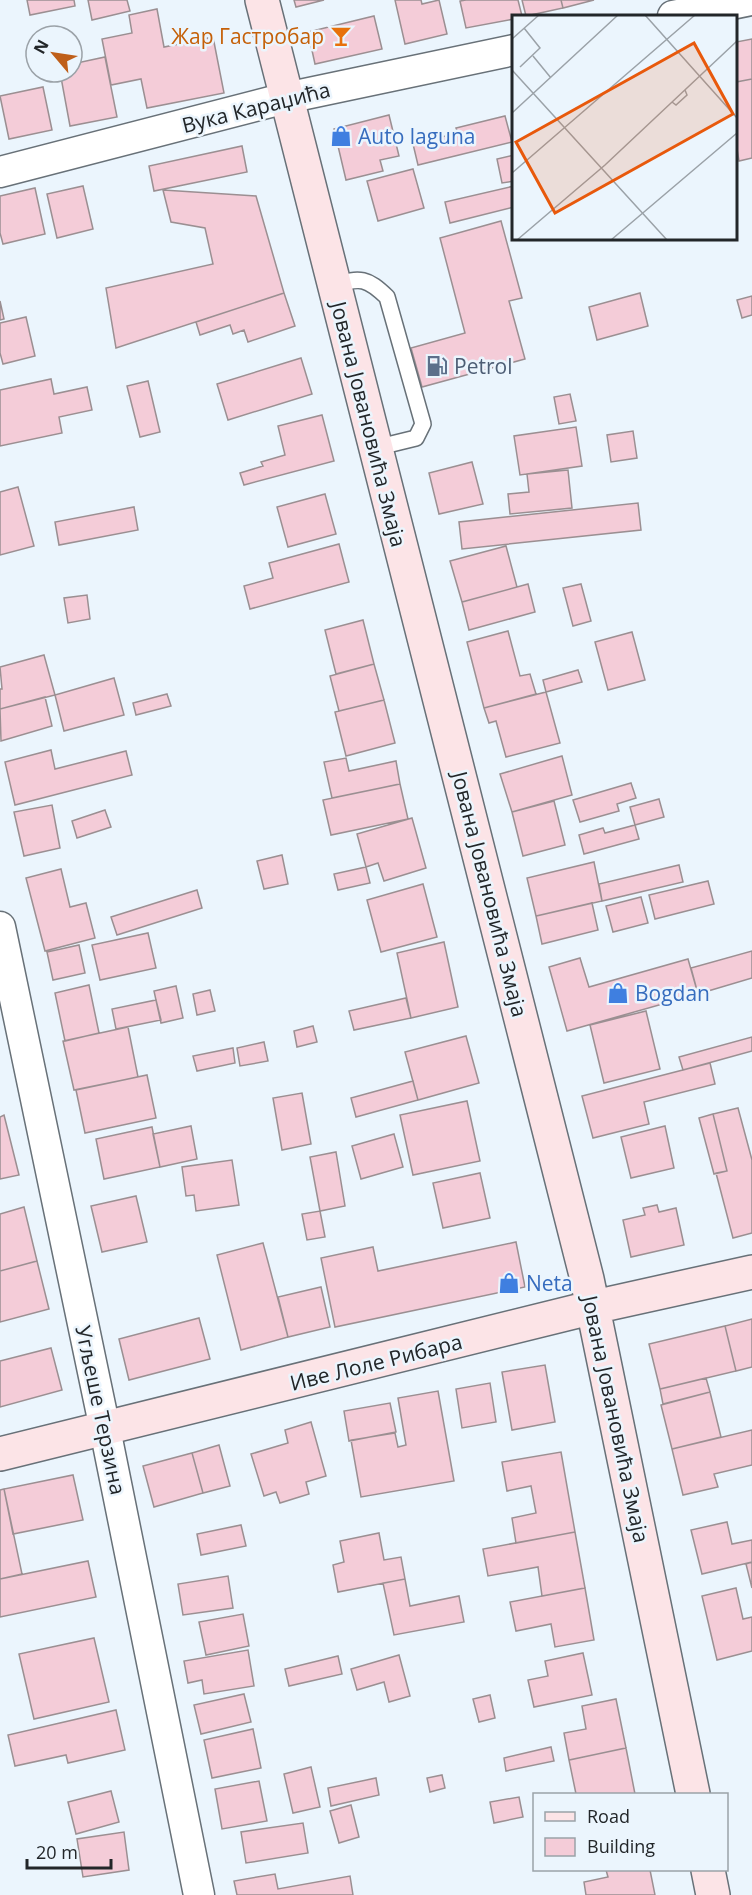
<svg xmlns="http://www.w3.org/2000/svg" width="752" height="1895" viewBox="0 0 752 1895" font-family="'Open Sans',sans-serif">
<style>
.building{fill:#f4ccd8;stroke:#9b8f92;stroke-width:1.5}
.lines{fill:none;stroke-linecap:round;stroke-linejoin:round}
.lane-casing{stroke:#687178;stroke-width:18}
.street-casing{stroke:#687178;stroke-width:33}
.secondary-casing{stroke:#687178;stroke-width:36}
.lane{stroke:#fff;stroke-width:15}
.street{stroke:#fff;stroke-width:30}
.secondary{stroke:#fce4e7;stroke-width:33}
.labels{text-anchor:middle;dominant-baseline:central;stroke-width:5;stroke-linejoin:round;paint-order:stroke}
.food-label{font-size:21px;fill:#c56008;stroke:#ebf5fd;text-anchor:end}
.street-label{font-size:21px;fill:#222629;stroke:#ebf5fd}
.shop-label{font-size:21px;fill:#366cbe;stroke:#ebf5fd;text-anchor:start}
.service-label{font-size:21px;fill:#4e5e75;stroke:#ebf5fd;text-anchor:start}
.inset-road{fill:none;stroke:#9ba2a8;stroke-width:1.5}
.view{fill:#e8590c;fill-opacity:0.15;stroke:#e8590c;stroke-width:3}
.inset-edge{fill:none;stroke:#222629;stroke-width:3}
</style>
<rect width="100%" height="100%" fill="#ebf5fd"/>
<path class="building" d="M27,0h47l1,6 -45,9z
M88,0h39l3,11 -38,9z
M294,0h30l-28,7z
M395,0h26l1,4 17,-4 8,34 -42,10z
M466,0h52l4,16h-8v3l-48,9 -6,-27z
M522,0h39l2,8 -37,8z
M561,0h33l-31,8z
M157,9l7,38 49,-10 11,56 -77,15 -6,-29 -30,6 -9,-46 30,-6 -3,-18z
M374,16l8,33 -67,15 -7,-32z
M752,39v40l-16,3v-40z
M105,57l12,60 -47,9 -10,-54h12v-8z
M752,79v79l-13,3 -3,-18v-61z
M43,87l9,43 -43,9 -9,-43z
M389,115l10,41 -19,4 3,11 -37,9 -12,-51z
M505,116l7,26 -94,23 -5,-21 45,-11 -2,-5z
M242,146l5,26 -93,19 -5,-25z
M514,155v26l-12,2 -5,-24z
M413,169l11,39 -46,13 -11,-40z
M83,186l10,43 -36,9 -10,-44z
M514,186v21l-64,16 -5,-21z
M35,188l10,46 -42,10 -3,-11v-37z
M163,190l93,6 28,97 -168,55 -10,-60 107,-24 -8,-36 -34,-6z
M501,221l21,77 -13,3 16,58 -103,28 -11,-39 54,-15 -25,-95z
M284,293l11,33 -47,16 -4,-12 -11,4 -3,-9 -30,10 -4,-13z
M640,293l8,33 -51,14 -8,-33z
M752,296v19l-10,3 -5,-18z
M0,301l4,18 -4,1z
M26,317l9,39 -32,8 -3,-11v-30z
M301,358l11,36 -84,26 -11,-36z
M51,379l3,15 33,-7 5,23 -33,7 3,16 -62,13v-56z
M148,381l12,51 -20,5 -13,-51z
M570,394l6,27 -17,3 -5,-27z
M322,415l12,46 -90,24 -4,-12 23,-7 -2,-4 24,-7 -7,-29z
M576,427l6,39 -62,9 -6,-39z
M633,431l4,27 -26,4 -4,-27z
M472,462l11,42 -44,10 -10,-41z
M568,470l4,38 -62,6 -2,-20 21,-2 -2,-18z
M18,487l16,59 -34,9v-63z
M325,494l11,40 -48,13 -11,-40z
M638,503l3,27 -179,19 -3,-27z
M134,507l4,23 -79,15 -4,-23z
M339,544l10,38 -99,27 -6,-23 29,-8 -4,-15z
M506,546l11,41 -55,15 -12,-41z
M528,584l7,28 -66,18 -7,-28z
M581,584l10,37 -18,5 -10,-38z
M87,595l3,24 -22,4 -4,-25z
M363,620l11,44 -38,10 -11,-44z
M508,631l12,45 10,-2 6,20 -52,14 -17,-66z
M632,632l13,48 -37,10 -13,-48z
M44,655l11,40 -55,14v-20h2l-2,-22z
M374,664l10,36 -45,11 -9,-35z
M578,670l4,12 -36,10 -3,-12z
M114,678l10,37 -60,16 -9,-36z
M546,692l14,51 -54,14 -10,-36 -7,2 -5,-15z
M167,694l4,12 -35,9 -3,-12z
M45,697l7,29 -51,15 -1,-32z
M384,700l11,43 -49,13 -11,-44z
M51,750l4,19 71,-18 6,24 -117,30 -10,-43z
M562,756l10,39 -60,17 -12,-38z
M346,758l3,13 47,-10 4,23 -68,14 -8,-36z
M631,783l5,15 -19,6 2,7 -39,11 -7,-22z
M400,784l8,35 -77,16 -8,-35z
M659,799l5,18 -29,8 -5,-18z
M554,801l11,44 -42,11 -11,-44z
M52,805l8,43 -36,8 -10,-44z
M105,810l6,17 -34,11 -5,-17z
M412,818l14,50 -42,13 -6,-18 -12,4 -9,-33z
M635,825l4,14 -55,15 -5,-19 24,-7 2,5z
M282,855l6,29 -24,5 -7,-28z
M594,862l8,39 -66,15 -9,-38z
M679,865l4,17 -81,19 -3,-17z
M366,867l4,16 -32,7 -4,-16z
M61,869l9,38 16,-4 9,35 -50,13 -19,-73z
M708,881l6,23 -59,15 -6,-24z
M423,884l14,53 -56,15 -14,-52z
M197,890l5,18 -85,27 -6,-18z
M641,897l7,26 -35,9 -7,-26z
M592,903l6,27 -56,14 -6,-28z
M148,933l8,35 -56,12 -8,-35z
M444,942l14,65 -47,11 -14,-65z
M79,945l6,28 -32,7 -6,-28z
M752,951v27l-54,16 -7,-26z
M580,958l9,29 99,-28 10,35 -131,37 -18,-64z
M89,985l10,48 -34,8 -10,-48z
M176,986l7,32 -22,5 -7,-32z
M210,990l5,21 -18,4 -4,-21z
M406,998l5,20 -57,12 -5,-19z
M156,1000l5,20 -45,9 -4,-20z
M646,1011l14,58 -56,14 -14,-58z
M313,1026l4,16 -20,5 -3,-16z
M128,1027l10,50 -64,13 -11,-49z
M466,1036l13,47 -61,17 -13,-48z
M752,1037v14l-69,19 -4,-13z
M264,1042l4,19 -28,5 -3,-18z
M233,1048l2,15 -38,8 -4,-15z
M710,1063l5,21 -71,18 5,22 -56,14 -11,-42z
M147,1075l9,43 -71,15 -9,-43z
M413,1081l5,19 -62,17 -5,-19z
M302,1093l9,51 -29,6 -9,-52z
M467,1101l13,60 -67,14 -13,-60z
M738,1108l14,52v73l-19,5 -17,-65 11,-2 -14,-57z
M713,1114l14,57 -13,3 -15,-56z
M4,1115l15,60 -19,4v-62z
M191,1126l6,33 -37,8 -7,-33z
M665,1126l9,42 -43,10 -10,-41z
M152,1127l8,40 -56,12 -8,-40z
M394,1134l9,33 -42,12 -9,-33z
M336,1152l9,54 -25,5 -10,-54z
M232,1160l7,45 -43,6 -2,-16 -8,1 -4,-29z
M480,1173l10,45 -47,10 -10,-45z
M136,1196l11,46 -45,10 -11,-46z
M657,1205l2,7 17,-4 8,37 -53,12 -8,-37 22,-5 -2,-7z
M24,1207l13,54 -37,10v-57z
M320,1211l5,26 -18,3 -5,-26z
M516,1242l9,45 -190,40 -14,-69 52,-11 5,24z
M263,1243l25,94 -47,13 -24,-95z
M37,1261l12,48 -49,13v-51z
M321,1287l9,40 -42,10 -10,-40z
M199,1318l11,41 -81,21 -10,-41z
M752,1319v48l-16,4 -11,-45z
M725,1326l11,45 -76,18 -11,-45z
M51,1348l11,42 -62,17v-46z
M545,1365l10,57 -43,8 -10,-58z
M706,1378l4,14 -47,12 -3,-15z
M490,1383l6,39 -34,6 -6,-39z
M438,1391l16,90 -93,16 -10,-57 44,-7 3,14 8,-2 -8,-47z
M710,1392l11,45 -49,12 -11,-44z
M390,1403l6,29 -47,9 -5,-30z
M311,1422l15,54 -20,6 3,12 -29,9 -4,-11 -12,4 -13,-42 37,-11 -3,-13z
M752,1430v35l-38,9 4,13 -35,8 -11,-46z
M219,1445l11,41 -27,7 -11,-40z
M561,1452l14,80 -59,11 -4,-25 24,-5 -5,-27 -24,5 -5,-29z
M192,1453l11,40 -49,14 -11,-41z
M73,1475l10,45 -70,14 -9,-45z
M4,1489l18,85 -22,5v-89z
M727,1522l5,22 20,-4v22l-50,12 -11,-44z
M241,1525l5,21 -45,9 -4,-21z
M575,1532l10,56 -43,8 -4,-29 -50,9 -5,-27z
M379,1533l5,27 17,-3 4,22 -67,13 -5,-27 11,-3 -4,-21z
M88,1561l8,36 -96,20v-38z
M752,1562v26l-6,-24z
M228,1576l5,32 -50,7 -5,-31z
M405,1579l5,27 49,-10 5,26 -70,13 -11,-52z
M585,1588l9,52 -39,7 -4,-23 -35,7 -6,-29z
M736,1588l7,31 9,-2v34l-35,9 -15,-64z
M243,1614l6,32 -43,9 -7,-33z
M94,1638l15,64 -75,17 -15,-65z
M248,1650l6,36 -50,8 -2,-14 -14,3 -4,-22z
M583,1653l9,42 -58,12 -6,-27 20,-4 -3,-15z
M399,1655l11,41 -21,6 -5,-20 -27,8 -6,-21z
M338,1656l4,18 -53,12 -4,-17z
M244,1694l7,28 -50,12 -7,-29z
M490,1695l5,23 -16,4 -6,-23z
M616,1699l10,49 -57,12 -5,-27 22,-4 -4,-23z
M116,1710l9,40 -57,13 -2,-8 -51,11 -7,-31z
M253,1729l8,39 -49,10 -8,-38z
M551,1747l3,14 -48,10 -2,-13z
M626,1748l9,46h-59l-7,-34z
M311,1767l9,40 -27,6 -9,-39z
M442,1775l3,13 -15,4 -3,-14z
M376,1778l3,17 -48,11 -3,-18z
M259,1781l8,40 -45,8 -7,-40z
M111,1791l8,31 -43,12 -8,-32z
M519,1797l4,20 -29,6 -4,-21z
M351,1805l8,32 -20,6 -9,-32z
M303,1823l5,30 -62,10 -5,-31z
M124,1832l5,38 -46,7 -6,-38z
M606,1870h44l5,25h-69l-2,-13 24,-5z
M275,1874l3,15 72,-13 3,19h-116l-3,-14z"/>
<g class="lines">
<defs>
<path id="lane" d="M334,285c27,-8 33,-7 53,12l36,127 -7,14 -41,10"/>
<path id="street" d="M673,16l78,-16
M0,172l286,-74 228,-48
M0,927l105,502 94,466"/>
<path id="secondary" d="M262,0l325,1279 106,515
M0,1454l594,-147 158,-35
M708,1870l5,25"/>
</defs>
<use href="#lane" class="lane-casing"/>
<use href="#street" class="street-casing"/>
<use href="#secondary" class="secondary-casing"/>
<use href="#lane" class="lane"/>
<use href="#street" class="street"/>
<use href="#secondary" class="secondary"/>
</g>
<defs>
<symbol id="bar-bare" viewBox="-9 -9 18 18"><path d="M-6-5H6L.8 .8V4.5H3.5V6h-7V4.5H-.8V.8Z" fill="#e8710a" stroke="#ebf5fd" stroke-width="2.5" paint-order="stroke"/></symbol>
<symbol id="shop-bare" viewBox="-9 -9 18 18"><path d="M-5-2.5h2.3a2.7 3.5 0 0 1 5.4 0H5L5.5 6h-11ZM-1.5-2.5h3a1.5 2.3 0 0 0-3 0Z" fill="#3f7fe0" stroke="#ebf5fd" stroke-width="2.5" paint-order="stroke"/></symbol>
<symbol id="fuel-bare" viewBox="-9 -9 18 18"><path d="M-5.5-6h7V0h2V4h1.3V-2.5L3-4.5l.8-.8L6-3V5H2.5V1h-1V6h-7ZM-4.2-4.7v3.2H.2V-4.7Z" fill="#5c6f8a" stroke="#ebf5fd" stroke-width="2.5" paint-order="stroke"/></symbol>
</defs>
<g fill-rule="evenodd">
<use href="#bar-bare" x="326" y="21" width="30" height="30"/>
<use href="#shop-bare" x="326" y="121" width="30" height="30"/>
<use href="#fuel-bare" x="422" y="351" width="30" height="30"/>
<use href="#shop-bare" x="603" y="978" width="30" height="30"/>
<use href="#shop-bare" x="494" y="1268" width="30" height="30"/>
</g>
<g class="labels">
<g class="food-label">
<text x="324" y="36">Жар Гастробар</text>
</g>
<g class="street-label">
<text transform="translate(256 107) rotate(-14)">Вука Караџића</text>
<text transform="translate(369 424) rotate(76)">Јована Јовановића Змаја</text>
<text transform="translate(490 894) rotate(76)">Јована Јовановића Змаја</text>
<text transform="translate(376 1362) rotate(-14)">Иве Лоле Рибара</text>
<text transform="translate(101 1410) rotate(78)">Угљеше Терзина</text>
<text transform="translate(616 1419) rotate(78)">Јована Јовановића Змаја</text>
</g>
<g class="shop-label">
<text x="358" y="136">Auto laguna</text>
<text x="635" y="993">Bogdan</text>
<text x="526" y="1283">Neta</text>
</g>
<g class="service-label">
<text x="454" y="366">Petrol</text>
</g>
</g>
<g transform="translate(512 15)">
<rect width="225" height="225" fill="#ebf5fd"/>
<path class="inset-road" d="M133,0l92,103M0,24l27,-24M21,41l18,22M8,52l20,-19 -16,-20M0,55l155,170M160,87l4,3 11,-10 -2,-5M0,98l106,-98M0,158l183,-158M5,225l88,-75 132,-124M99,225l126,-107"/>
<path class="view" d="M182,28l39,71 -178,99 -39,-71z"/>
<rect width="225" height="225" class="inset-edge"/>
</g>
<rect x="533" y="1793" width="195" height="78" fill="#ebf5fd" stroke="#9ba2a8" stroke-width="1.5"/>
<rect x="545" y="1812" width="30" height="9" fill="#fce4e7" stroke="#9ba2a8" stroke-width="1.5"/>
<text x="587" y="1823" font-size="18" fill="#222629">Road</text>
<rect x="545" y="1838" width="30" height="18" fill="#f4ccd8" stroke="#9ba2a8" stroke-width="1.5"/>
<text x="587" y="1853" font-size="18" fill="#222629">Building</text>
<g transform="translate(54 54) rotate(299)"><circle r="28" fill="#ebf5fd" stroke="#9ba2a8" stroke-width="1.5"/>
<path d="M0-4.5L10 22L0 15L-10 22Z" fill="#bf5f1a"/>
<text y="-9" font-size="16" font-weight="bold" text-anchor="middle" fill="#222629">N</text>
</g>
<path d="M27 1859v9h84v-9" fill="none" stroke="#222629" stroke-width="3"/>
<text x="36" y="1859" font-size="18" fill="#222629" stroke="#ebf5fd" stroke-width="4.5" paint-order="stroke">20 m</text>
</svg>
